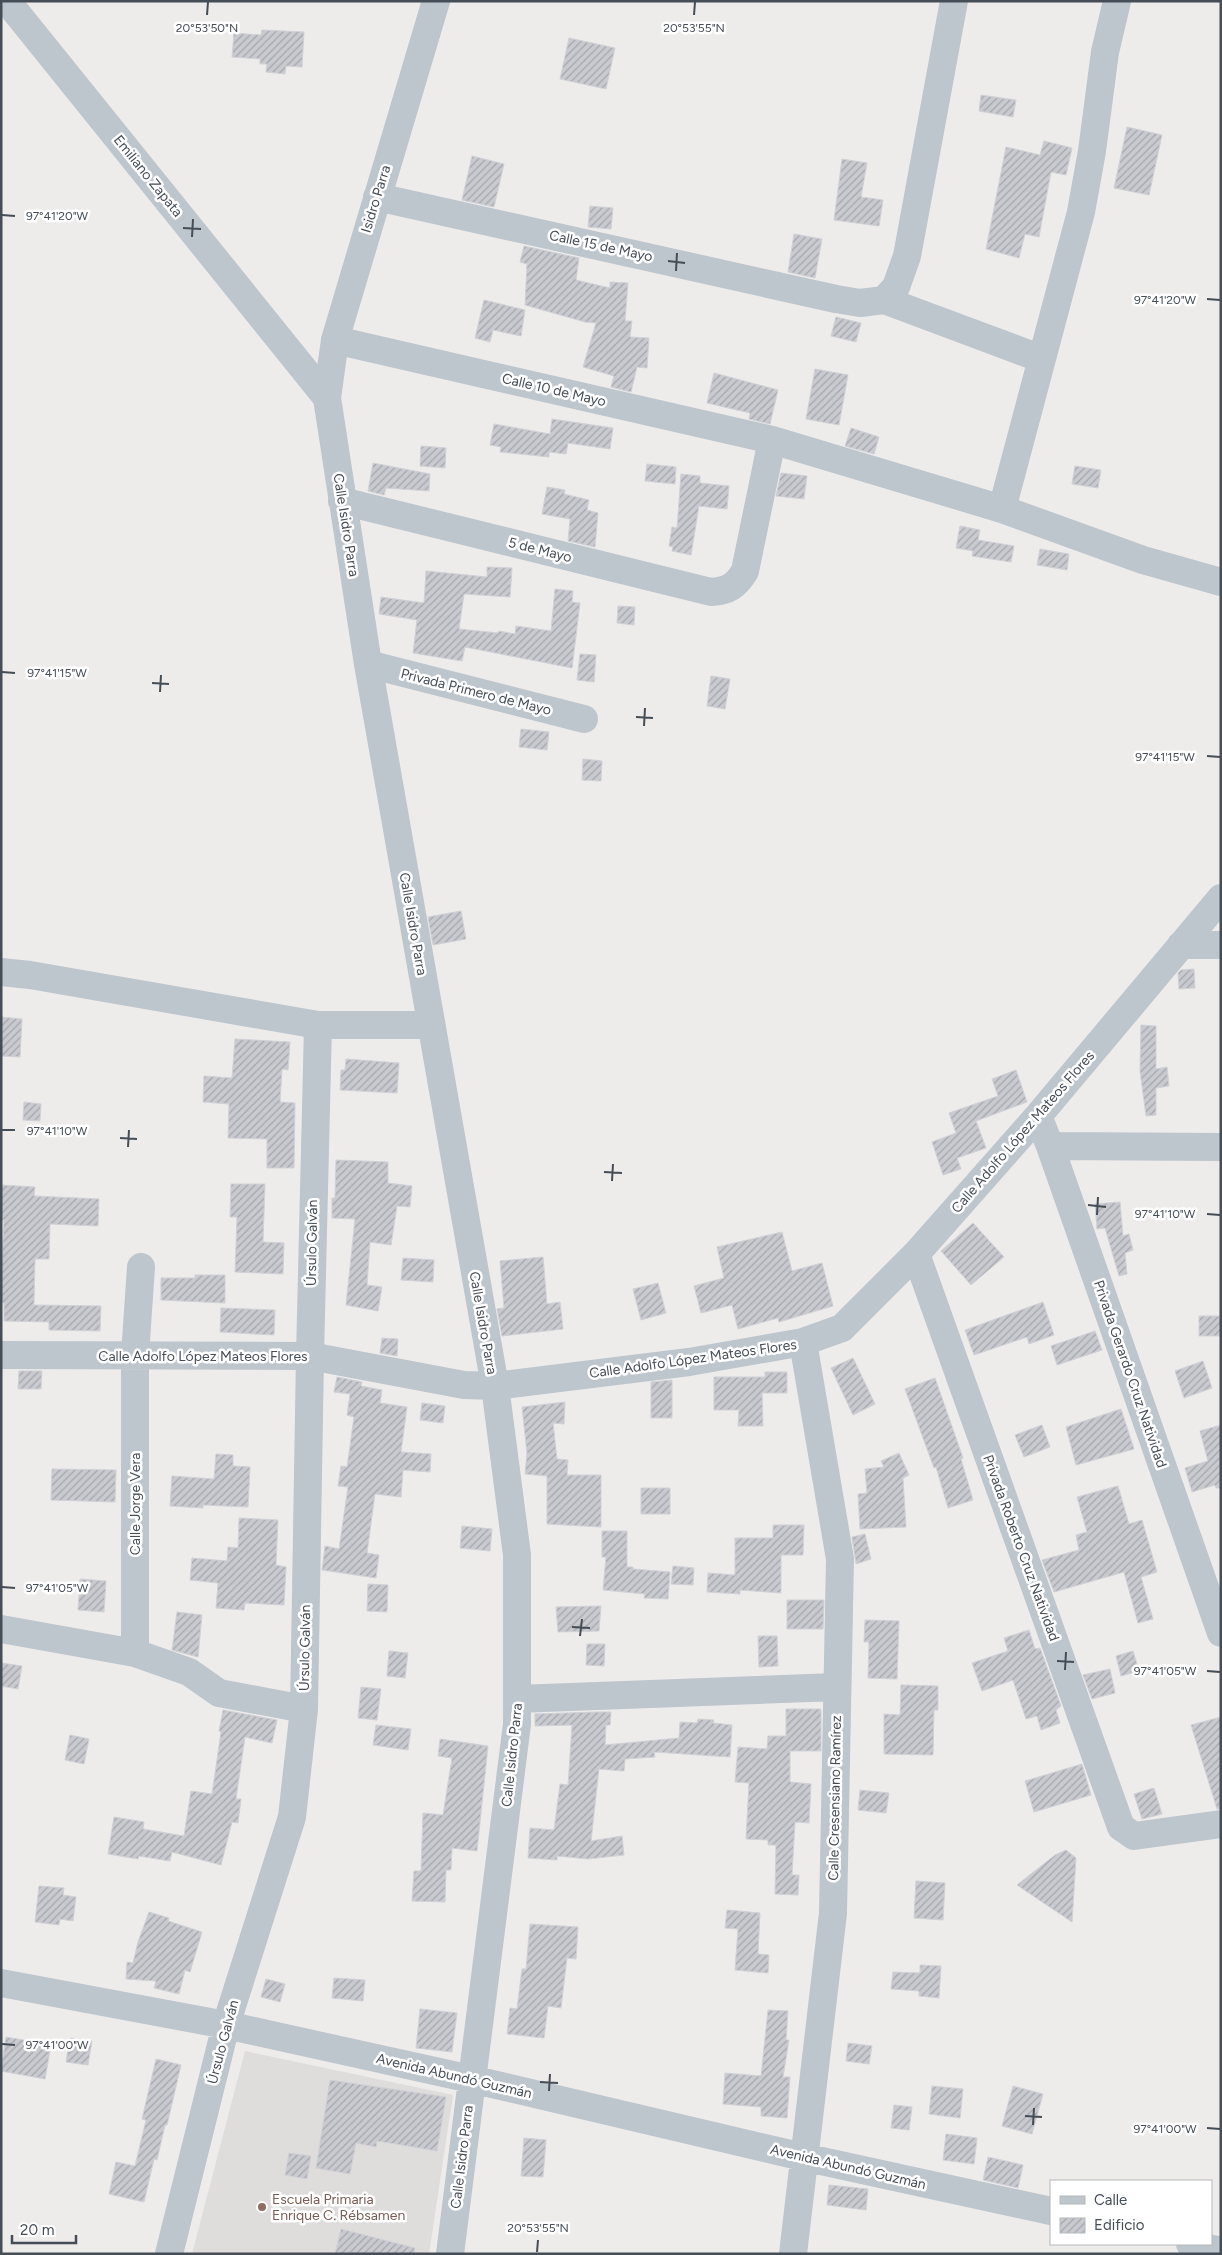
<svg xmlns="http://www.w3.org/2000/svg" width="1222" height="2255" viewBox="0 0 1222 2255" font-family="Figtree,sans-serif">
<style>
.education{fill:#dfdcdc}
.building{fill:url(#building-hatch);stroke:#cfd1d6}
.lines{fill:none;stroke-linecap:round;stroke-linejoin:round}
.minor{stroke:#bdc5cd;stroke-width:28}
.ticks{fill:none;stroke:#454d56;stroke-width:2}
.education-dot{fill:#8d6e63;stroke:#fff;stroke-width:2}
.labels{text-anchor:middle;dominant-baseline:central;stroke-width:5;stroke-linejoin:round;paint-order:stroke}
.street-label{font-size:14px;fill:#454d56;stroke:#fff}
.education-label{font-size:14px;fill:#785e54;stroke:#fff;text-anchor:start}
.ticks-label{font-size:12px;text-anchor:middle;fill:#454d56;stroke:#fff;stroke-width:5;stroke-linejoin:round;paint-order:stroke}
</style>
<defs>
<pattern id="building-hatch" width="6" height="6" patternUnits="userSpaceOnUse" patternTransform="scale(1.25)"><rect width="6" height="6" fill="#c8cad0"/><path d="M-1 1l2-2M0 6l6-6M5 7l2-2" fill="none" stroke="#a4a6ac"/></pattern>
</defs>
<rect width="100%" height="100%" fill="#eeebeb"/>
<path class="education" d="M245,2051l208,44 -24,159h-237z"/>
<path class="building" d="M262,30l42,2 -2,35 -16,-1 -1,8 -19,-2 1,-8h-7v-5l-28,-2 2,-24 27,2z
M569,38l46,10 -9,41 -46,-10z
M981,95l35,5 -3,17 -34,-6z
M1127,127l35,8 -13,60 -35,-7z
M1044,141l28,7 -6,27 -15,-3 -12,65 -14,-3 -6,24 -33,-9 20,-102 34,8z
M472,156l32,8 -10,43 -32,-7z
M842,159l25,4 -6,34 22,3 -4,26 -45,-6z
M590,206l23,2 -2,21 -23,-2z
M794,234l28,5 -7,39 -27,-6z
M524,246l55,12 -3,22 34,8v-6l18,1 -3,38h7l-2,16 19,1 -2,30 -10,-1 -6,25 -20,-5 3,-11 -31,-9 13,-44 -11,-1 -60,-17 2,-41 -7,-2z
M484,300l41,10 -4,26 -28,-6 -3,12 -15,-4z
M836,317l25,6 -5,19 -25,-6z
M815,369l33,6 -9,50 -33,-6z
M714,373l64,17 -8,34 -21,-5 1,-6 -43,-10z
M552,419l61,9 -3,21 -42,-6 -2,11 -17,-2v5l-49,-5 1,-5 -11,-2 4,-21 56,10z
M851,428l28,9 -5,17 -29,-8z
M421,446l25,2 -1,20 -25,-2z
M373,463l57,11 -1,17 -43,-3 -2,7 -16,-4z
M647,464l29,3 -1,17 -30,-3z
M1075,466l26,4 -3,18 -26,-4z
M781,473l26,3 -3,23 -28,-3z
M681,474l19,2v7l29,3 -2,23 -28,-3 -8,49 -19,-4 1,-4 -4,-1 3,-19 5,1z
M547,487l18,3 -1,4 25,6 -2,10 11,3 -3,34 -27,-6 2,-22 -28,-5z
M960,526l20,4 -2,10 36,6 -3,16 -39,-6 1,-5 -17,-3z
M1040,549l29,5 -2,16 -30,-5z
M487,567l25,1 -2,29 -46,-3 -5,35 39,4 1,-2 16,3 1,-8 35,5 4,-42 18,2 -1,11 8,1 -8,65 -107,-21 -3,14 -49,-8 4,-33 -38,-6 2,-17 43,6 2,-32 61,6z
M618,606l17,1 -1,18 -17,-2z
M580,654l16,1 -2,27 -17,-2z
M711,676l19,3 -5,30 -18,-3z
M521,729l28,3 -2,18 -28,-3z
M583,759l19,2 -1,20 -19,-1z
M461,911l5,28 -33,6 -5,-28z
M1194,969l1,19 -16,1 -1,-16 3,-3z
M1,1017l21,2 -2,38 -19,-1z
M1141,1025l15,1v43l11,-2 2,19 -13,2v27l-10,1 -6,-45z
M235,1039l55,3 -2,28 -6,-1 -2,33 15,1 -1,65h-27v-29l-39,-1 1,-34 -26,-2 1,-26 28,2z
M346,1059l53,4 -2,30 -57,-3 1,-20h4z
M1016,1070l11,32 -51,19 10,27 -29,10 4,11 -18,6 -11,-33 24,-9 -7,-20 49,-17 -6,-17z
M24,1102l17,2 -1,17 -17,-1z
M336,1160l52,2v21l24,3 -2,21 -13,-1 -6,39 -21,-3 -3,43 15,2 -4,24 -32,-6 9,-86 -23,-1v-20h3z
M231,1184h34l-2,58 21,1 -1,31 -48,-2 2,-55h-7z
M1,1185l34,2 -1,9 65,3 -1,27 -48,-2 -1,35h-14l-1,46 67,1 -1,25 -51,-1v-8l-45,-1v-18l-3,-1v-23l3,-59h-3z
M1120,1202l3,34 6,-2 4,16 -8,3 2,21 -8,2 -14,-48 -8,1 -2,-25z
M973,1223l31,34 -33,28 -30,-34z
M782,1232l10,39 30,-8 11,43 -54,16 -1,-4 -40,11 -6,-24 -31,8 -7,-27 30,-8 -7,-31z
M543,1257l4,47 13,-2 3,27 -61,7 -5,-27 7,-1 -4,-47z
M403,1258l31,2 -1,22 -32,-2z
M195,1275h30v28l-64,-3v-22h34z
M658,1283l8,30 -25,7 -8,-31z
M1043,1302l11,33 -25,9 -2,-7 -53,18 -9,-25z
M221,1308l54,2 -1,25 -54,-3z
M1199,1316h22v20h-22z
M1095,1331l7,19 -45,15 -6,-19z
M382,1338l16,1 -1,17 -17,-3z
M853,1358l22,46 -22,11 -22,-47z
M1203,1361l9,27 -28,10 -9,-27z
M19,1371h23l-1,18h-23z
M765,1372h22v21h-25l1,33h-25l1,-16h-25v-33h51z
M337,1377l25,5 -1,4 21,4 -2,13 27,4 -6,45 30,2 -1,18 -27,-2 -2,27 -26,-3 -8,59 12,2 -3,23 -54,-8 3,-24 14,3 9,-62 -10,-1 3,-20 6,1 7,-50 -7,-2 3,-21 -16,-2z
M935,1378l28,80 -2,1 12,41 -25,8 -12,-41 -2,1 -29,-79z
M672,1380v38h-21v-36z
M565,1402l-1,22 -11,-1 4,36 11,1 -1,15h34v52l-54,-3v-48l-22,-2 2,-21 -5,-46z
M422,1403l23,3 -2,17 -23,-3z
M1121,1409l13,40 -58,16 -10,-38z
M1042,1425l8,22 -26,10 -9,-22z
M1221,1425v63h-5l-1,-3 -23,7 -7,-24 23,-7 -8,-30z
M899,1453l10,22 -6,3 3,49 -46,2 -2,-35 9,-1 -2,-24 19,-2 -3,-6z
M216,1454l17,1v11l17,1 -2,40 -45,-2v3l-33,-2 2,-30 42,3z
M52,1469l64,1 -1,32 -64,-2z
M1118,1486l11,38 13,-4 15,52 -16,5 12,42 -15,4 -14,-51 -70,20 -12,-32 37,-10 -3,-15 11,-3 -10,-35z
M641,1488h29v26h-29z
M239,1518l39,2 -2,45 10,2 -2,38 -39,-2 -1,7 -28,-2 2,-25 -28,-3 2,-22 35,3 1,-14 10,1z
M773,1525h31l-1,30h-22v38l-41,-3v4l-33,-2 1,-19 27,2v-37h38z
M462,1526l30,3 -2,22 -30,-3z
M602,1531h25v36h6v2l37,3 -2,27 -24,-1 1,-4 -42,-4 3,-33h-4z
M865,1534l6,25 -15,5 -4,-27z
M673,1566l21,2 -1,17 -22,-1z
M80,1579l26,2 -2,31 -26,-2z
M368,1584l20,1 -1,27 -20,-1z
M787,1600h37l-1,29h-36z
M601,1606l-2,25 -41,1 -2,-25z
M177,1612l25,3 -4,42 -26,-7z
M865,1620l34,1 -2,58 -29,-1 1,-36h-5z
M1029,1630l6,19 5,-1 21,58 -5,4 4,13 -19,7 -4,-14 -11,3 -13,-39 -31,11 -10,-28 36,-12 -4,-13z
M758,1636h19l1,30 -19,1z
M587,1644h18l-1,22 -18,-1z
M389,1651l19,2 -3,25 -18,-2z
M1133,1651l6,20 -18,5 -5,-20z
M1,1663l21,3 -4,23 -17,-3z
M1110,1669l5,24 -23,6 -9,-24z
M901,1685l37,1v24h-4l-1,45 -49,-1v-40l16,1z
M361,1687l20,2 -4,31 -19,-2z
M786,1709h35v42h-31v31l21,2 -2,39 -14,-1 -3,53h7l-1,20 -23,-1 1,-49h-8v-5l-22,-1 3,-56 -14,-1 3,-35 29,2 1,-13h18z
M223,1710l54,10 -5,23 -27,-6 -9,62h5l-3,24 -6,-1 -11,43 -49,-13 -2,9 -31,-5 -1,3 -30,-5 6,-37 30,5 -1,7 41,7 7,-45 21,3 9,-62 -2,-1z
M598,1712h13l-1,13h-4l-1,20 74,-7 1,-16 17,1 1,-4 16,1 -1,3 19,2 -2,32 -76,-5 1,5 -30,2 -1,12 -25,-2 -8,72 31,-5 2,19 -36,4 -31,-3v4l-29,-2 2,-30 24,2 6,-46 8,1 4,-60 -37,1v-12z
M1221,1717v92h-4l-26,-84z
M376,1725l35,4 -3,21 -35,-5z
M70,1735l19,4 -5,25 -19,-4z
M440,1739l48,7 -11,105 -25,-3 -1,22h-5l-1,32 -33,-1 2,-30h7l2,-58 20,2 9,-57 -14,-2z
M1082,1764l9,31 -57,17 -9,-31z
M1154,1788l8,26 -20,5 -8,-25z
M860,1790l29,3 -3,20 -28,-3z
M1066,1850l10,8 -4,64 -55,-37 38,-30z
M916,1881l29,2 -2,37 -29,-2z
M39,1886l25,2 -1,7 13,2 -3,24 -13,-2 -1,6 -24,-3z
M727,1910l33,3 -2,41 11,1 -1,18 -33,-3 3,-41 -13,-1z
M149,1912l20,6 -1,3 34,11 -12,40 -5,-2 -6,24 -25,-6 2,-7 -30,-2 1,-17 6,1 5,-21z
M530,1924l48,3 -2,32 -9,-1 -6,50 -13,-2 -4,32 -37,-4 3,-26 7,1 5,-40h4z
M920,1965l21,1 -2,32 -20,-2v-5l-28,-2 2,-17 27,1z
M334,1978l31,2 -2,21 -31,-3z
M266,1979l19,5 -5,18 -19,-5z
M420,2009l37,4 -5,39 -36,-4z
M768,2010l20,1 -2,29h3l-6,37h7l-3,41 -26,-2v-9l-38,-3 2,-31 36,3z
M6,2037l45,8 -6,34 -44,-8z
M70,2038l22,3 -4,24 -22,-3z
M848,2043l24,3 -3,18 -23,-3z
M156,2059l25,6 -14,60h-2l-8,35 -3,-1 -10,43 -35,-8 7,-32 19,4 11,-46 -4,-1z
M330,2080l116,17 -9,54 -60,-10 -1,6 -20,-4 -6,31 -34,-6z
M932,2086l31,3 -3,29 -31,-4z
M1013,2086l30,8 -11,40 -30,-8z
M894,2105l18,2 -3,23 -18,-2z
M946,2134l31,4 -3,26 -31,-4z
M524,2138l22,2 -3,37 -22,-1z
M289,2153l22,3 -4,23 -22,-4z
M988,2157l35,8 -5,23 -35,-8z
M829,2185l39,4 -2,21 -39,-5z
M341,2229l74,19 -1,6h-79z"/>
<g class="lines">
<path class="minor" d="M7,1l320,397
M436,1l-101,339 -8,58 41,266 127,722 22,169v169l-67,530
M377,197l459,102 24,4 24,-3 158,59
M884,300l12,-13 11,-31 47,-255
M335,340l437,100 230,69 141,51 78,22
M342,501l369,91c17,-1 25,-6 34,-21l27,-131
M1002,509l79,-297 11,-61 13,-99 12,-51
M368,664l216,55
M1181,945h40
M1,972l29,3 288,50h113
M1038,1116l12,30 171,487
M1050,1146l171,1
M916,1254l205,573 13,9 87,-12
M1,1355l309,1 154,29 31,1 194,-24 114,-20 39,-14 74,-74 122,-138 183,-218
M1,1629l134,24 54,19 30,21 85,16
M135,1653v-298l6,-88
M517,1699l320,-12
M1,1983l225,42 245,54 332,78 248,54
M1190,2244l31,7
M169,2254l57,-229 66,-208 12,-108 6,-353 8,-331
M793,2254l40,-341 7,-354 -37,-217"/>
</g>
<path class="ticks" d="M207,15l1,-13M694,15l1,-13M2,215l13,1M183,228l18,1M192,237l1,-18M668,261l17,2M676,271l1,-18M1207,299l13,1M2,672l13,1M152,683l17,1M160,692l1,-17M636,717l17,1M644,726l1,-18M1207,756l13,1M2,1130h13M120,1138l17,1M128,1147l1,-17M604,1172l18,1M612,1181l1,-17M1088,1205l18,2M1207,1214l13,1M1097,1215l1,-18M2,1587l13,1M572,1627l18,1M580,1636l2,-17M1057,1661l17,1M1065,1670l1,-18M1207,1671l13,1M2,2044l13,1M540,2082l18,1M549,2091l1,-17M1025,2116l17,1M1033,2125l1,-17M1207,2128l13,1M537,2252l1,-12"/>
<circle class="education-dot" cx="262" cy="2207" r="5"/>
<g class="labels">
<g class="street-label">
<text transform="translate(148 176) rotate(51)">Emiliano Zapata</text>
<text transform="translate(376 199) rotate(-73)">Isidro Parra</text>
<text transform="translate(601 246) rotate(12)">Calle 15 de Mayo</text>
<text transform="translate(554 390) rotate(13)">Calle 10 de Mayo</text>
<text transform="translate(346 525) rotate(81)">Calle Isidro Parra</text>
<text transform="translate(540 550) rotate(14)">5 de Mayo</text>
<text transform="translate(476 692) rotate(14)">Privada Primero de Mayo</text>
<text transform="translate(413 924) rotate(80)">Calle Isidro Parra</text>
<text transform="translate(1023 1132) rotate(-49)">Calle Adolfo López Mateos Flores</text>
<text transform="translate(312 1243) rotate(-89)">Úrsulo Galván</text>
<text transform="translate(483 1323) rotate(80)">Calle Isidro Parra</text>
<text x="203" y="1356">Calle Adolfo López Mateos Flores</text>
<text transform="translate(693 1359) rotate(-8)">Calle Adolfo López Mateos Flores</text>
<text transform="translate(1130 1374) rotate(71)">Privada Gerardo Cruz Natividad</text>
<text transform="translate(135 1504) rotate(-90)">Calle Jorge Vera</text>
<text transform="translate(1021 1548) rotate(70)">Privada Roberto Cruz Natividad</text>
<text transform="translate(305 1648) rotate(-89)">Úrsulo Galván</text>
<text transform="translate(512 1755) rotate(-84)">Calle Isidro Parra</text>
<text transform="translate(835 1798) rotate(-89)">Calle Cresensiano Ramírez</text>
<text transform="translate(223 2042) rotate(-75)">Úrsulo Galván</text>
<text transform="translate(454 2076) rotate(13)">Avenida Abundó Guzmán</text>
<text transform="translate(462 2157) rotate(-83)">Calle Isidro Parra</text>
<text transform="translate(848 2167) rotate(13)">Avenida Abundó Guzmán</text>
</g>
<g class="education-label">
<text x="272" y="2199">Escuela Primaria<tspan x="272" dy="16">Enrique C. Rébsamen</tspan></text>
</g>
</g>
<g class="ticks-label">
<text x="207" y="32">20°53'50"N</text>
<text x="694" y="32">20°53'55"N</text>
<text x="57" y="220">97°41'20"W</text>
<text x="1165" y="304">97°41'20"W</text>
<text x="57" y="677">97°41'15"W</text>
<text x="1165" y="761">97°41'15"W</text>
<text x="57" y="1135">97°41'10"W</text>
<text x="1165" y="1218">97°41'10"W</text>
<text x="57" y="1592">97°41'05"W</text>
<text x="1165" y="1675">97°41'05"W</text>
<text x="57" y="2049">97°41'00"W</text>
<text x="1165" y="2133">97°41'00"W</text>
<text x="538" y="2232">20°53'55"N</text>
</g>
<rect width="1222" height="2255" fill="none" stroke="#454d56" stroke-width="5"/>
<rect x="1050" y="2180" width="162" height="65" fill="#ffffff" stroke="#b5b8bb"/>
<rect x="1060" y="2196" width="25" height="8" fill="#bdc5cd" stroke="#b5b8bb"/>
<text x="1094" y="2205" font-size="15" fill="#454d56">Calle</text>
<rect x="1060" y="2218" width="25" height="15" fill="url(#building-hatch)" stroke="#b5b8bb"/>
<text x="1094" y="2230" font-size="15" fill="#454d56">Edificio</text>
<path d="M12 2235v8h64v-8" fill="none" stroke="#454d56" stroke-width="2.5"/>
<text x="20" y="2235" font-size="15" fill="#454d56" stroke="#ffffff" stroke-width="4" paint-order="stroke">20 m</text>
</svg>
